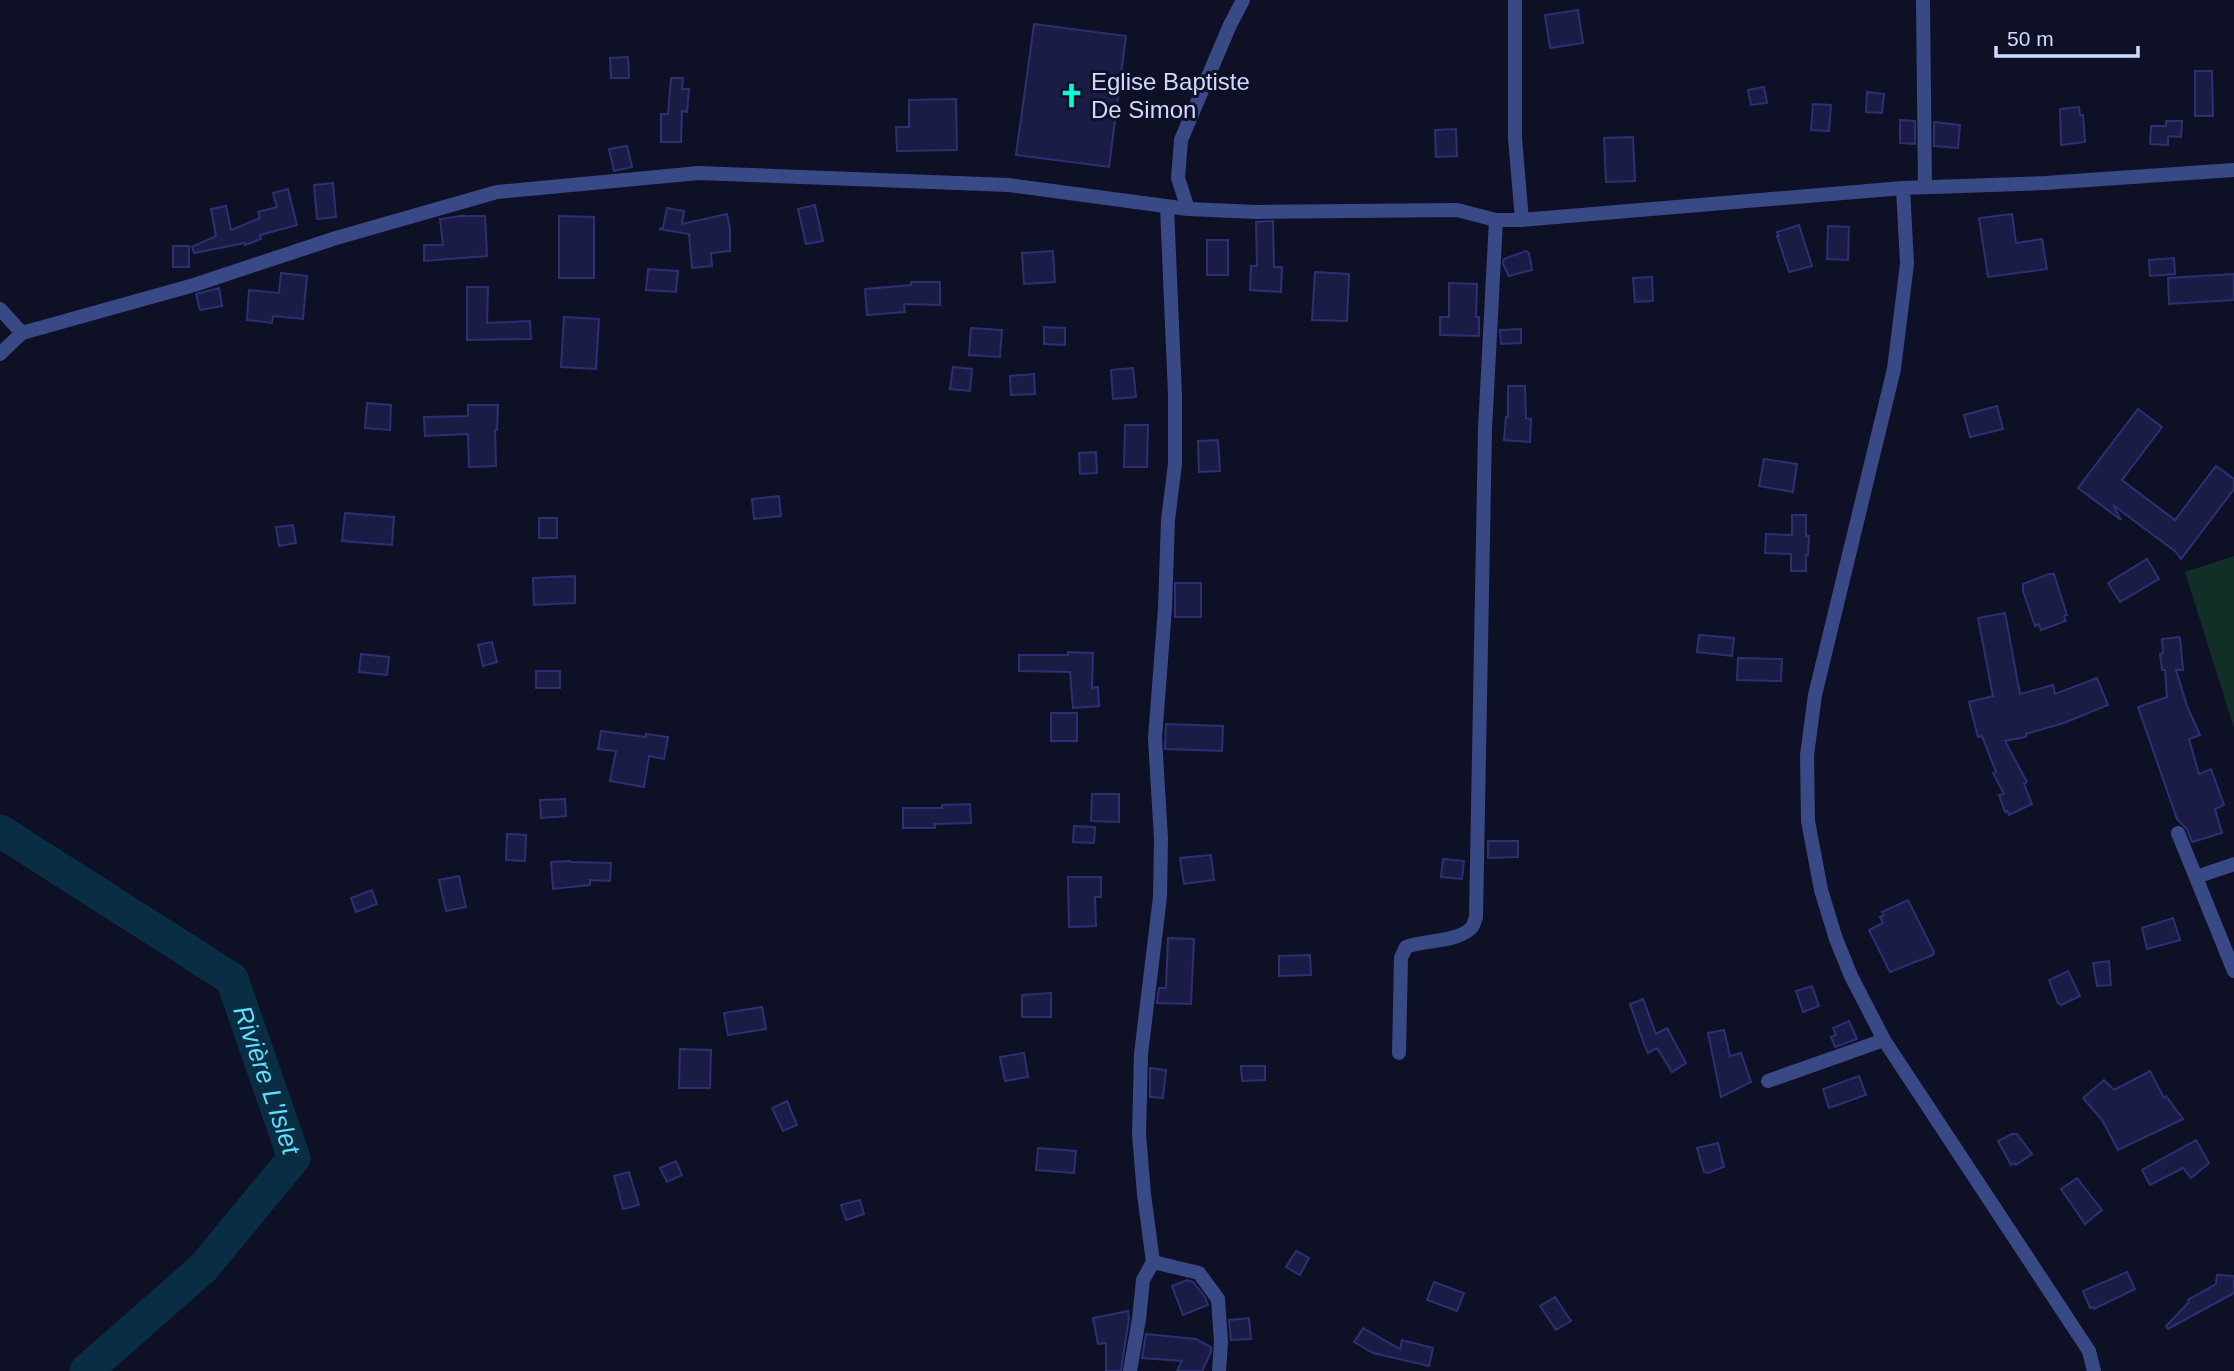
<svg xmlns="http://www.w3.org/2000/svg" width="2234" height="1371" viewBox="0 0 2234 1371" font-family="Arial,sans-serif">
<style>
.green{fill:#112f26}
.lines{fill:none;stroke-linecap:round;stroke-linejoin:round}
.river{stroke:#092d43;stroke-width:33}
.building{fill:#1a1c46;stroke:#2c3073;stroke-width:2}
.minor{stroke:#394985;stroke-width:14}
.labels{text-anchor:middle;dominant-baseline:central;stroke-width:6;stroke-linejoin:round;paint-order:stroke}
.poi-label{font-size:24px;fill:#d2d9ff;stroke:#0e1025;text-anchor:start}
.water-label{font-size:26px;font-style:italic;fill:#60deff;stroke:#0e1025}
</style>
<rect width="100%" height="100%" fill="#0e1025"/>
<path class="green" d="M2234,556v172l-49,-156z"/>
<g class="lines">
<path class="river" id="s1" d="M0,831l232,148 62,179 -90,109 -118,104"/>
</g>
<path class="building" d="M1578,10l5,33 -33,5 -5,-33z
M1034,24l92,12 -17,131 -93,-12z
M628,57l1,21h-18l-1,-20z
M2195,71h17l1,45h-18z
M671,78h12l-1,11h7l-2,23 -5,-1 -1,31h-20v-28h7z
M1764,87l3,16 -16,2 -3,-15z
M1867,92l17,2 -2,19 -16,-1z
M956,99l1,51 -60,1 -1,-24h13v-27z
M1813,104l18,1 -2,26 -18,-1z
M2079,107l1,8h3l2,27 -24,3 -1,-36z
M1900,120l15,1v23l-15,-1z
M2166,121h16l-1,16 -13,-1v9l-18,-1 1,-18h15z
M1934,122l26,3 -2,23 -24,-2z
M1456,129l1,27 -21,1 -1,-27z
M1633,137l2,44 -29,1 -2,-44z
M627,146l5,21 -18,4 -5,-22z
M333,183l3,34 -19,2 -3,-34z
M288,189l9,36 -37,10 1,4 -16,6v-2l-51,10 -2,-6 24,-11 -5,-27 15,-3 5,24 29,-12 -2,-6 19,-5 -4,-14z
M815,205l8,36 -17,3 -8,-35z
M667,208l17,3 -2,13 45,-10 3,15v22l-19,2 1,13 -20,2 -3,-34 -30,-5 4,-1z
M2012,214l4,29 26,-4 5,30 -59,8 -9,-59z
M461,216h24l2,40 -63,5v-16h19l-3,-26z
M559,216l35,1v61h-35z
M1273,221l1,46h8l-1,25 -31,-2 1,-24h6l-1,-44z
M1799,225l13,41 -23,6 -12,-36h2l-2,-4z
M1828,226l21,1 -1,33 -21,-1z
M1207,240h21v35h-21z
M173,246h16v21h-16z
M1053,251l2,31 -31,2 -2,-31z
M1526,251l3,2 3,17 -23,6 -6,-12 1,-5z
M2174,258l1,16 -25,2 -1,-16z
M648,269l30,2 -2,21 -30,-2z
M1315,272l34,2 -2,47 -35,-1z
M281,273l26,3 -4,43 -30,-3 -1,7 -25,-3 2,-30 30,3z
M2234,274v26l-65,4 -1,-26z
M1652,277l1,24 -18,1 -2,-24z
M911,282h29v23l-36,-1 1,8 -38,3 -2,-26 46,-4z
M1449,283l28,1 -1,33h3v19l-39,-1v-18h9z
M467,287h21l-1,36 43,-2 1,18 -64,1z
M219,288l3,18 -22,4 -4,-16z
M564,317l35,2 -3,50 -35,-2z
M1044,327l21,1v17l-21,-1z
M971,328l31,2 -2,27 -31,-2z
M1521,329v14l-20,1 -1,-14z
M953,367l19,2 -2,22 -20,-2z
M1133,368l3,29 -23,2 -2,-29z
M1034,374l1,20 -24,1 -1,-19z
M1508,386h17l1,32 5,1 -1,23 -26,-2 2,-23h2z
M367,403l24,2 -1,25 -25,-2z
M468,405h30l-1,25h-2l1,36 -27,1 -1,-33 -43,2 -1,-19 44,-1z
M1997,406l6,23 -33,8 -6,-22z
M2138,409l24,18 -40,53 53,40 41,-54 18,13v10l-53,70 -5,-7 -63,-47 8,15 -43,-32z
M1125,425h23l-1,42h-23z
M1218,440l2,31 -21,1 -1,-31z
M1096,452l1,21 -17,1 -1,-21z
M1764,459l33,5 -4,28 -34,-6z
M779,496l2,20 -27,3 -2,-20z
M345,513l49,4 -2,28 -50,-4z
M1792,515h14v21h3l-1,19h-2v16h-15v-17l-26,-1 1,-19 26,1z
M539,518h18v20h-18z
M293,525l3,18 -17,3 -3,-19z
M2147,559l12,20 -39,23 -12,-19z
M2049,574h5l13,41 -3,1 2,5 -25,9 -2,-6 -4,2 -12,-35v-7z
M575,576v27l-41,2 -1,-27z
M1175,583h26v34h-26z
M2005,613l15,81 33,-9 2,9 42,-16 11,27 -44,18 -38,11v3l-21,4 22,41 -3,2 8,20 -23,11 -2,-4 -2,1 -6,-17 5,-1 -11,-21 3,-1 -14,-36 -4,1 -9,-35 24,-6 -15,-78z
M1699,635l35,3 -2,18 -35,-4z
M2178,637l2,1 3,32h-7l11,36 13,29 -11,4 10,35 12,-5 13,36 -9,4 7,24 -30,9 -5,-13 -10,-10 -39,-112 29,-10 -2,-27h-3l-2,-16 3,-1 -1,-14z
M492,642l5,20 -14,4 -5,-21z
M1068,652l25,1 -1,35 6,-1 1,19 -26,2 -3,-36 -51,-1v-16h49z
M361,654l28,3 -2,18 -28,-3z
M1738,658l44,1 -1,22 -44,-1z
M536,671h24v17h-24z
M1051,713h26v28h-26z
M1166,724l57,2 -1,25 -57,-2z
M601,731l45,6v-3l22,3 -4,22 -15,-3 -5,31 -34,-6 6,-30 -18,-2z
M1092,794h27v28l-28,-1z
M565,799l1,17 -25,2 -1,-18z
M970,804l1,19 -36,1v4h-32v-20h39v-3z
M1074,826l21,1 -1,16 -21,-1z
M507,834l19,1 -1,26 -19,-1z
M1488,841h30v16l-30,1z
M1211,855l3,25 -30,4 -4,-26z
M1443,859l21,2 -2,18 -21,-2z
M570,861v1l41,1 -1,18 -20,-1v5l-37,4 -2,-27z
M459,876l7,31 -20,4 -7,-31z
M1068,877h33v20h-6l1,29 -27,1z
M372,890l5,14 -21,8 -5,-14z
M1908,900l26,52 -1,3 -43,17 -21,-42 14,-7 -3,-6 4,-2 -2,-3z
M2173,918l7,22 -33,9 -5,-21z
M1168,938l26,1 -3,65 -34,-1 2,-15h7z
M1310,955l1,20 -32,1v-20z
M2109,961l2,24 -14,1 -4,-23z
M2068,971l12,25 -19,9 -3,-2 -9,-23z
M1812,986l7,20 -16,6 -7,-21z
M1051,993v24h-29v-22z
M1643,999l13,35 11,-6 19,35 -14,9 -15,-24 -9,5 -4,-9 -14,-40z
M762,1007l4,22 -38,6 -4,-22z
M1849,1021l8,18 -22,8 -4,-10 5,-2 -3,-7z
M1724,1030l6,26 11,-3 10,29 -30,15 -13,-64z
M680,1049l31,1 -1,38h-31z
M1024,1053l4,24 -23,4 -5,-24z
M1241,1066h24v14l-23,1z
M1150,1068l16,2 -3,28 -13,-1z
M2150,1071l14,27 2,-2 17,23 -65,31 -16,-30 -19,-22 21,-18 10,10z
M1859,1076l7,19 -37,13 -6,-19z
M787,1101l10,24 -14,6 -11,-23z
M2012,1134h5l15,20 -16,11 -1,-2 -4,2 -13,-24z
M2196,1140l13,23 -18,15 -8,-10 -33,17 -8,-15z
M1718,1143l6,24 -16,6 -4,-1 -7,-24z
M1038,1148l38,3 -2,22 -38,-3z
M676,1161l6,14 -15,7 -7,-14z
M629,1172l10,33 -16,4 -9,-33z
M2077,1178l25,32 -17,14 -24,-35z
M860,1200l4,14 -18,6 -5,-15z
M1296,1251l13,7 -9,17 -14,-8z
M2127,1272l8,17 -41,20 -1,-2 -3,1 -7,-17z
M2217,1275l17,1v17l-66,36 -2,-3 23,-24 -1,-2 28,-16z
M1187,1280l6,2 12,15 3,8 -25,10 -11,-29z
M1434,1282l30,11 -7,18 -30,-11z
M1555,1297l16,24 -15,9 -16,-24z
M1128,1311l1,7 -8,53h-15v-28l-8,1 -5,-26z
M1249,1318l2,21 -20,1 -2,-20z
M1363,1328l37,21 2,-9 31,8 -4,18 -56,-13 -19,-11z
M1146,1334l50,5 15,8v5l-9,19h-25l5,-10 -40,-3z"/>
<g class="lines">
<path class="minor" d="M1515,0v138l7,82
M1923,0l2,187
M1903,188l4,76 -13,105 -79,326 -8,60 1,66 13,69 15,49 15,37 33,64 205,311 5,20
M1167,207l8,188v69l-7,56 -3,88 -10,130 6,101 -1,58 -19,157 -2,80 5,60 9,68 46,11 19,26 3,43 -2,29
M1188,209l-10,-31 3,-38 49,-115 13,-25
M0,309l22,24
M0,354l22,-21 172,-48 142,-47 161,-46 202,-19 310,12 179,24 69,3 200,-2 39,10h26l381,-32 142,-5 189,-13
M2178,833l56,138
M2196,877l38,-13
M1399,1053l2,-95 5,-11c18,-7 54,-5 66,-20 2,-3 3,-7 4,-10l9,-488 11,-209
M1768,1081l116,-41
M1130,1371l9,-52 4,-39 10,-18"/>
</g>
<defs>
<symbol id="church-bare" viewBox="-9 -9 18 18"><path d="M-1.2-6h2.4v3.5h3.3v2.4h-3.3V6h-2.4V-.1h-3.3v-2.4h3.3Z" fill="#00fdd6" stroke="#0e1025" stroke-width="2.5" paint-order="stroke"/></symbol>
</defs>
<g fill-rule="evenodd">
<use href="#church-bare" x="1054" y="78" width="35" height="35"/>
</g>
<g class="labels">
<g class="poi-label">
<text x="1091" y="81">Eglise Baptiste<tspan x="1091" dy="28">De Simon</tspan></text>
</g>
<g class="water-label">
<text stroke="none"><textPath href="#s1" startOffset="382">Rivière L'Islet</textPath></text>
</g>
</g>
<path d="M1996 46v10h142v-10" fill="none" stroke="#d2d9ff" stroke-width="3.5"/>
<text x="2007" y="46" font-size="21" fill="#d2d9ff" stroke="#0e1025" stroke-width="5" paint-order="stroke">50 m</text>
</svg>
